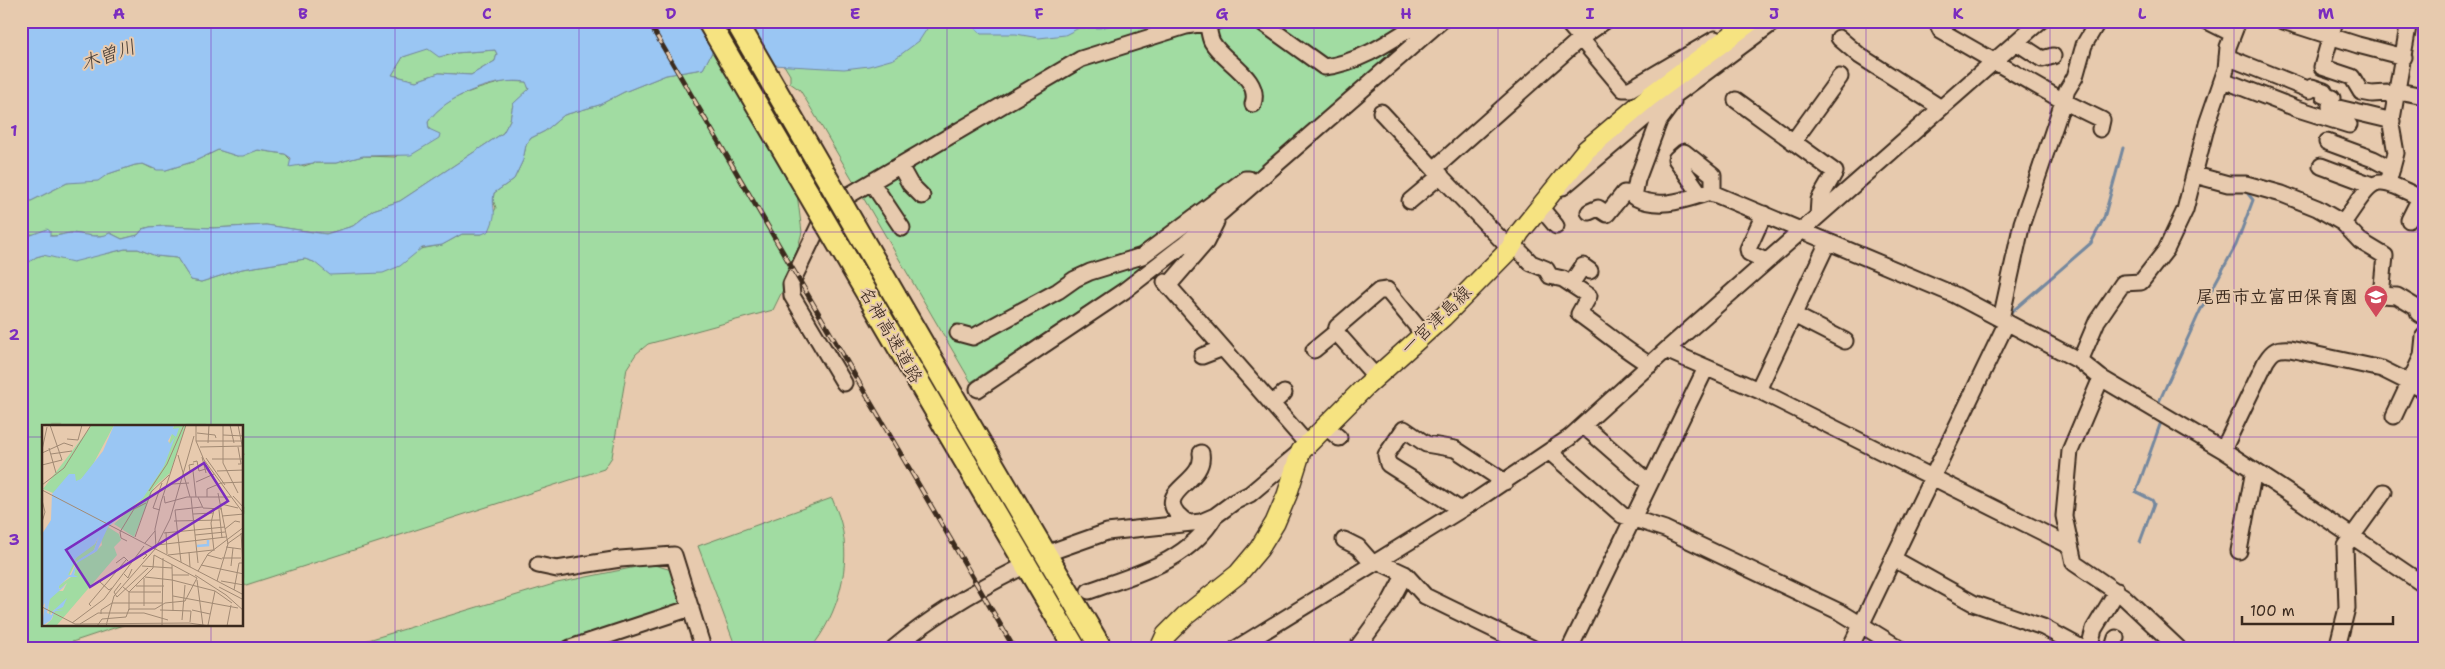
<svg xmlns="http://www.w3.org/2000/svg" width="2445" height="669" viewBox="0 0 2445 669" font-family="'Shantell Sans','Klee One',sans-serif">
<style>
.green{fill:#a1dca2;stroke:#6e8360}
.water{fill:#9ac6f3;stroke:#74889e;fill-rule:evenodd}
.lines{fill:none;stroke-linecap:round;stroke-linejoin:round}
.stream{stroke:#74889e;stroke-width:3}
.minor-casing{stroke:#3b2a1e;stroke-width:19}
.major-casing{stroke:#3b2a1e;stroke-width:22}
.highway-casing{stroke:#3b2a1e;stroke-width:25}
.minor{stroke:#e7caae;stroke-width:15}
.major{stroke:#f6e381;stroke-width:19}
.highway{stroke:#f6e381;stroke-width:21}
.rail-casing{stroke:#3b2a1e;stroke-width:5}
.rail{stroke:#e7caae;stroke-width:3;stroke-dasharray:9;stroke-linecap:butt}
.highway-bridge-casing{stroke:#3b2a1e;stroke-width:25;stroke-linecap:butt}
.highway-bridge{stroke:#f6e381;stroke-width:21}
.grid{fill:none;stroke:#7b2cbf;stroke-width:1;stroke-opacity:0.55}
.labels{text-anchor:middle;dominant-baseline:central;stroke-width:4;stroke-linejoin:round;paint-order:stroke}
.poi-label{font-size:18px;font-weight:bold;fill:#3b2a1e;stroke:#e7caae;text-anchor:end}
.street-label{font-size:18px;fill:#3b2a1e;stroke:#e7caae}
.water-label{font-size:19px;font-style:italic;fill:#443a33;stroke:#e7caae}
.inset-river{fill:none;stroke:#9ac6f3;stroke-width:2.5}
.inset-road{fill:none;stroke:#a28a74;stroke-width:1}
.view{fill:#7b2cbf;fill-opacity:0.15;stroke:#7b2cbf;stroke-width:2.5}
.inset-edge{fill:none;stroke:#3b2a1e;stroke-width:2.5}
.neatline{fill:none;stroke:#7b2cbf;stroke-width:2}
.grid-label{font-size:16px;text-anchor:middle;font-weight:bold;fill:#7b2cbf}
</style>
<rect width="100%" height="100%" fill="#e7caae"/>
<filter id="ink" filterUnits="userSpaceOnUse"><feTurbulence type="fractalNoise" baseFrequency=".02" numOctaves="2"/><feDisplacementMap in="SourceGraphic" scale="10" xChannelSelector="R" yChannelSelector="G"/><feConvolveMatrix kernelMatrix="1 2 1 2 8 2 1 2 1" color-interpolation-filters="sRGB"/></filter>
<g filter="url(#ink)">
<path class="green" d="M918,21h511l-214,187 -96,76 -148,98 -162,-277 -9,-15 -10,-7v-8l-11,-18z
M428,48l18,8 9,-3 40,-3 2,4 -2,7 -24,14 -32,-2 -23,8 -24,-6 11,-18z
M717,49l78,129 7,54 -11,41 -18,37 -125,34 -12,10 -9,14 -15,89 -8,12 -361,117 -1,-159h-198v198h79l-69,23h-33v-380l15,-11 7,-2 66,-2 16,-4h13l18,7 21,2 14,22 10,2 41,-13 63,-10 9,3 106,-13 22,-4 20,-11h20l14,-26 -3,-8 1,-7 20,-14 9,-19 3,-15 5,-7 14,-7 19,-16 35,-10 25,-13 42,-17 37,-6 9,-17z
M507,81l20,1 2,8 -16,14 -3,16 -7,13 -103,68 -27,9 -20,16 -27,8 -60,-9 -53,3 -48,-2 -15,1 -7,2 -5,6 -16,4 -12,-6 -6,3h-13l-19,-3 -18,3 -25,-2 -8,5v-30l10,-8 36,-18 41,-9 27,-9 8,-1 8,4 15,2 29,-9 23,-11 19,6 21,-6 27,4 7,7 12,5 9,-3h23l27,-7 32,1 37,-25 -3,-3 -1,-7c16,-26 52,-34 79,-41z
M832,498c3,8 7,17 9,25 11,43 -3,92 -30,125h-75l-38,-102z
M651,564l24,7 13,36 -128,41h-218l215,-65z"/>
<path class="water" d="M21,21h911l-13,20 -19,14 -6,4 -25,7 -25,3 -72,-4 -55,-16 -5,3 -9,17 -37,6 -42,17 -25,13 -35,10 -19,16 -14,7 -5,7 -3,15 -9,19 -20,14c-3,18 5,16 -5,38l-7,3h-20l-20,11 -20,3 -22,18 -17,7 -53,2 -16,-13 -9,-3 -63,10 -41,13 -10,-2 -14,-22 -21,-2 -18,-7h-13l-52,13 -30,-7 -7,2 -15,11v-29l26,-10 3,2v5c6,1 13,-2 20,-3 13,0 28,7 40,0l12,6 16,-4 5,-6 7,-2 16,-1 47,2 53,-3 60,9 27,-8 20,-16 27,-9 103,-68 7,-13 3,-16 16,-15 -3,-7c-29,-5 -82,14 -98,40l1,7 11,5 -1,4 -28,17 -48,1 -27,7h-23l-24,4 2,-9 -6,-4 -27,-4 -15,6h-6l-19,-6 -23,11 -29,9h-9l-14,-6 -8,1 -27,9 -10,7 -31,2 -36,18 -10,8zM428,49l11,8 16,-4 40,-3 2,4 -2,7 -24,14 -32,-2 -23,8 -24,-6 11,-18z
M966,21h181l-22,1 -25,6h-21l-14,7 -26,3 -23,-4h-35z"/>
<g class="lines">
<path class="stream" d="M2007,316l84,-73 13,-25 19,-70
M2158,404l42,-93 36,-66 17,-45 -8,-10
M2140,542l14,-38 -2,-4 -16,-8 25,-70 -2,-2"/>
<defs>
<path id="minor" d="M1260,21l64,46c36,-4 68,-27 98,-46
M1566,21l57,68h7l85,-50
M1936,21l5,10 124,71 37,18 -2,9
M2207,21l26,13
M2283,21l75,24 46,12
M2335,21l-13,46 30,10 9,15 11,2 31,-2 21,4
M1207,23c2,5 2,13 5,19 11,20 50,36 41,62
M1839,38l21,18 81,52
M2016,42l26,17 11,-3
M2227,57l83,33 2,-3 12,4v4l8,3 -2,8 63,15
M2223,80l75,29 51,16
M1672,98l1,4 -14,19 -22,59 -3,17c26,13 50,3 76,-5l245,103 125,66 21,17 122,72 61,40 140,95
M1736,100l99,72 -16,28 -1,16
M1381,112l53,57
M1793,142l47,-65
M2327,142l46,17 19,10
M900,166l10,18 12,12
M2321,166l51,19
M2195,175l33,9h18l36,10 35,14 26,15c33,-47 28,-50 81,-23
M872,183l30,45
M2388,183l8,-30 -5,-28 18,-104
M1563,187l84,-71 128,-95
M1701,195l-25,-36 8,-7 29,23v19
M1410,201l31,-26
M1541,208l15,18
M1589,212l9,-4 9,6 17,-21 10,1
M1764,214l-16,35 1,4 17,8
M2409,220l11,-22
M2343,223l17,18 25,15 -4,39 16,1 20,12 1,5 6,4
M1513,244l18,19 15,6 4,7 13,3 26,17 -10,18c24,17 46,36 71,51
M1510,249l-76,-80 147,-131 24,-17
M1165,282l142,162
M1571,284l12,-18 7,5
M1168,286l38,-44 10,-20
M1794,315l51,26
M2001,319l21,-96 45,-133 8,-13 9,-32 14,-24
M958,333l15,4 85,-46 17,-12 15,-7 52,-16 103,-77h4
M1314,350l22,-18
M1666,350l92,40 312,156
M1202,356l21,-8
M2080,361l17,-40 26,-38 18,-1 25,-32 19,-40 22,-86 19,-55 2,-22 10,-26
M1376,377l-40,-45 1,-5 42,-36 8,-1 37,45
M2101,378l-31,73 -6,65 10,47 50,34 54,51
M844,383l-52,-87 -1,-12 35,-73 8,-7 247,-145 105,-33 31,-5
M978,389l146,-98 62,-48 255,-222
M1758,390l70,-148
M1272,404l12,-11
M2394,416l28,-60 2,-20
M1325,426l14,12
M1584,426l65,57
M2223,450l43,-89c7,-11 11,-13 24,-12l92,20 42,21
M1550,452l72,63 43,14 177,84 57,35
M1460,510c-23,-17 -48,-30 -72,-46l-2,-9 18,-26 22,15 29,5 50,33
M1188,523c-44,-31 19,-38 13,-70
M1344,540l14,7 15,17
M1056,550l51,-18 94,-10 14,-6 19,-14 16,-8 51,-43
M2239,551l15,-81
M1894,559l79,44 70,24 39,21
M1377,561l28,13 20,22 107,52
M538,565l19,4 63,-10 54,-4 29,93
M1089,591c47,-17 99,-29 126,-75
M570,648l121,-40
M894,648c37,-31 80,-57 124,-79
M1237,648l241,-149 91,-61 97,-88 374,-329
M1357,648l32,-44 16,-30
M1570,648l136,-280
M1850,648l157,-326
M2089,648l5,-19 23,-38
M2113,648l3,-10
M2337,648l10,-40 -2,-62 39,-54"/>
<path id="major" d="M1160,648l6,-13 19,-19 53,-42 21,-25 16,-26 12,-28 14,-44 65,-65 77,-69 67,-68 10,-17 66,-82 64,-54 101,-75"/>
<path id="highway" d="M964,415l137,233
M945,427l130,221"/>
</defs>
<use href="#minor" class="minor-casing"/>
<use href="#major" class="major-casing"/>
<use href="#highway" class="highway-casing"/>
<use href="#minor" class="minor"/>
<use href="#major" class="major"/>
<use href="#highway" class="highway"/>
<defs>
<path id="rail" d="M648,21l366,627"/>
</defs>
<use href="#rail" class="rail-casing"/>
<use href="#rail" class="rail"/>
<defs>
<path id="highway-bridge" d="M708,21l237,406
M736,21l228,394"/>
</defs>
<use href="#highway-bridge" class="highway-bridge-casing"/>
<use href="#highway-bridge" class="highway-bridge"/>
</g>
</g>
<path class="grid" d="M211,21v406M395,21v627M579,21v627M763,21v627M947,21v627M1131,21v627M1314,21v627M1498,21v627M1682,21v627M1866,21v627M2050,21v627M2234,21v627M21,232h2403M21,437h23M242,437h2182M211,625v23"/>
<defs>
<symbol id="school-pin" viewBox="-11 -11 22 30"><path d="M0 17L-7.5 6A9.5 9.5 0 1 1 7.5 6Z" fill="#d1495b" stroke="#e7caae"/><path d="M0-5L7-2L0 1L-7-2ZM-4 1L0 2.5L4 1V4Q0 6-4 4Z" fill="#fff"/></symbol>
</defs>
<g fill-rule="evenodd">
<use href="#school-pin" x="2362" y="283" width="28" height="38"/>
</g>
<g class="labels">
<g class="poi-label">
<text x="2358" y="297">尾西市立富田保育園</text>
</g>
<g class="street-label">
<text transform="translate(1436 320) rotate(-44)">一宮津島線</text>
<text transform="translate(891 335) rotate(60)">名神高速道路</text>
</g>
<g class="water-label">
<text transform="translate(108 55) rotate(-19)">木曽川</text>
</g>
</g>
<g transform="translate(42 425)">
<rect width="201" height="201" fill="#e7caae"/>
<path d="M50,0h22l-24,45 -27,27 -20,-8zM132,0h12l-16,48 -16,14 -20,50 -20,-13 26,-23 29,-57zM66,102l11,7 2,6 -7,7 3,8 -60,70 -12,1 7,-7 3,-10 -9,9v-5l3,2 -1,-14 8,-10h7l4,-8 -7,6 -2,-3 16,-11 3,-12 5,-4 -6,3 -7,14 -2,-4 3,-6 9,-12 16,-10 4,-8 -5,14 -12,9 12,-6 8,-8 -1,-6z" fill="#a1dca2"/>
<path d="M72,0h60l-1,4 6,-1 -3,9 -4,-3 -4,7 2,3 5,-7 -11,29 -21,32 -35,29 -11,24 -20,12 -3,12 4,2h-9l-10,9v3l8,-5 -17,15 -3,14 5,2v-3l15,-14 -4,9 -7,3h8l-9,1 -4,9 -9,6 3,-23 -3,4v-73l9,-14 1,-26 17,-20h6l1,7 5,-2 22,-28zM57,111l-5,14 -17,11 -6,14h-3l8,-17 19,-14z" fill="#9ac6f3" fill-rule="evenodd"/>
<path class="inset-river" d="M155,121l11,-1v-5"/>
<path class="inset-road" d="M154,0v16l8,19 40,54M181,0v38l15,30M188,0l4,18M196,0l6,30M155,8l18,2 1,3M181,10l21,1M25,14l11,1 4,-15M154,16h48M166,18l1,-18M158,22l44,-1M196,22l3,17h-3M7,23l7,25M0,25l5,-23M0,28l22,-10 9,3M9,29l21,-3M136,30l12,42M160,32l4,16M164,33l19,27M170,34h32M151,37l4,-1 2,10 10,-3M152,39l-5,1 1,6 4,-1M0,40l20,-5 -12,-35M151,46l3,26M175,46l27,-1M154,57l18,-8M179,58l23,-1M130,59l17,-1M0,60l22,-17 27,-43M0,65l202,105M107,66l18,-27 17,-39M122,71l1,7 22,-6h44M191,71l11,12M149,72l7,66M156,72l5,11 19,1M165,72v-8l14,-6M0,75l3,12 -3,10M179,79l17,4M118,85l-7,-2 9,-25M133,85l6,52M133,85l27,-3M177,85l3,28M151,89l20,-1M180,91l22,-2M132,96l46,-1M183,104l10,-8 5,1M124,107l1,22M122,108l61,-6M199,108l2,30M153,110l30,-3M93,112l16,-45 18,-17M85,116l-6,-3 -1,-6 14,-23 12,-6M103,118l10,-12M185,119l17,-12M115,120l69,-8M114,122l14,-28 24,-83M184,122l15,2M172,126l-3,-28 3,-13M147,127l1,15M126,130l45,-5M165,130l15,4M98,132l3,-4 4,2 -4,4M180,133h19M74,138l8,-6 4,4M130,140l1,46M159,140l43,9M100,141l30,2M189,141l2,-18M156,146l10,-17 36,-27M82,149l4,4 4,-9M130,150h17M153,150l31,20 18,16M103,152l27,3 43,11 17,12M155,155l6,46M175,156l11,-37 -10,-51M179,156l23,4M58,157l9,8 3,-2M79,158l-7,9 3,5 31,-29M94,161h28M81,162l6,5h32M177,162l25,13M192,165l5,-27h5M131,171l65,12M49,181l-2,-2 37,-44M102,181v-28M0,182l33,17 114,-1 21,3M118,185l31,1 -1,11M150,185l18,4M59,189v-4l11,-7h50M140,195l3,-35M30,198l32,-24 40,-53M38,199l18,-11h46l24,7M166,200l7,-34M55,201l5,-7 24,-2 3,-8h26l10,-6 20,-2 12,-23 -43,-23 -1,13 -24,24v18M64,201l8,-30 42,-48 -1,-19 6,-27 25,-77M120,201l1,-68M185,201l4,-21"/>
<path class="view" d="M162,38l24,38 -138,86 -24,-37z"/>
<rect width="201" height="201" class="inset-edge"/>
</g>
<rect width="2445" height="669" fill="none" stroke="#e7caae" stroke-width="55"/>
<path d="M2242 616v8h151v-8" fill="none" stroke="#3b2a1e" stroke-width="2.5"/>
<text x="2250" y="616" font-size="15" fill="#3b2a1e" stroke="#e7caae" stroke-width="4" paint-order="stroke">100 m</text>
<rect x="28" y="28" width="2390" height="614" class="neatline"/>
<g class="grid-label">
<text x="119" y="19">A</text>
<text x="303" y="19">B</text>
<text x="487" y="19">C</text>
<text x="671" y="19">D</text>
<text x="855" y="19">E</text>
<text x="1039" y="19">F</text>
<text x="1222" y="19">G</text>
<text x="1406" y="19">H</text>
<text x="1590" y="19">I</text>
<text x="1774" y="19">J</text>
<text x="1958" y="19">K</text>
<text x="2142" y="19">L</text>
<text x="2326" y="19">M</text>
<text x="14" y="136">1</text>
<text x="14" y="340">2</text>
<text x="14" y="545">3</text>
</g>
</svg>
